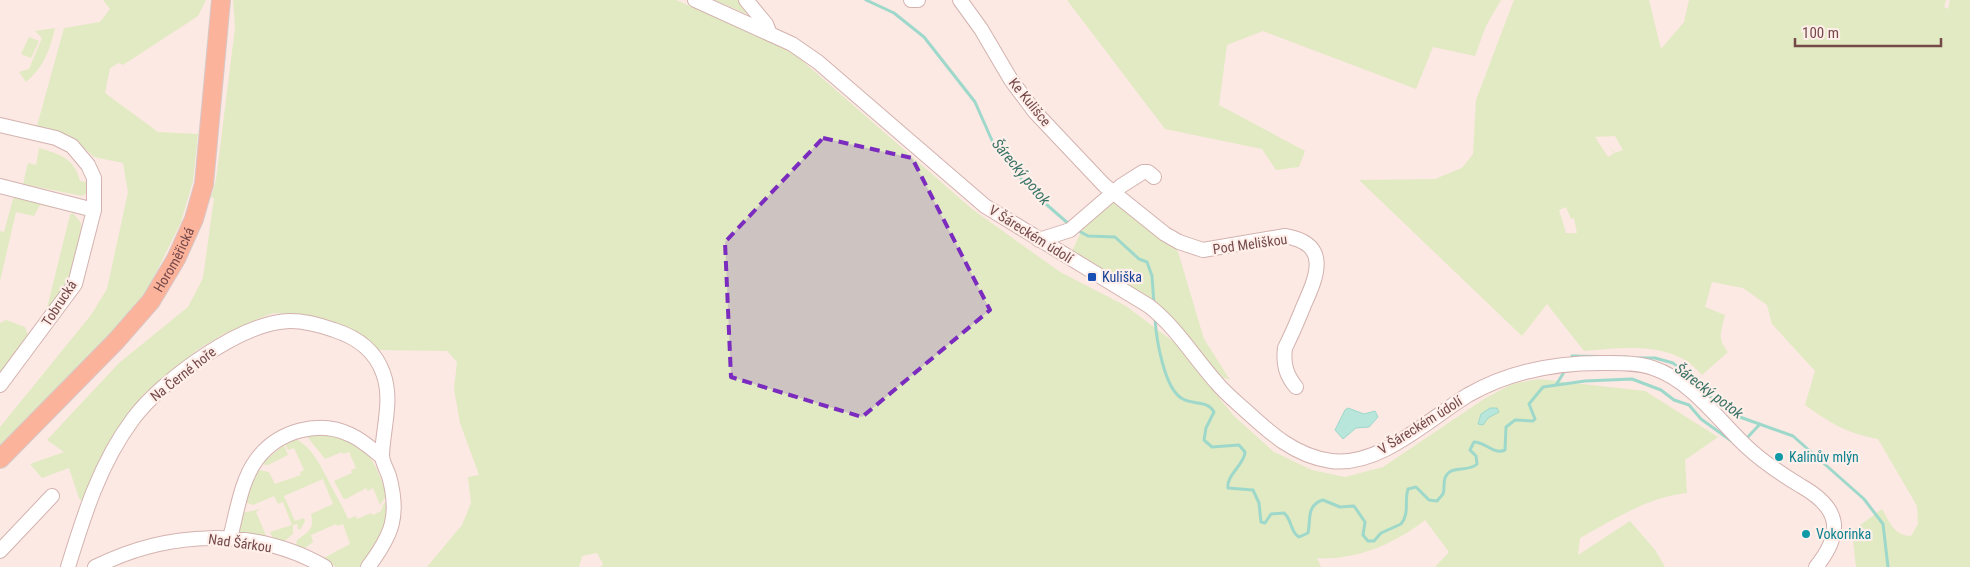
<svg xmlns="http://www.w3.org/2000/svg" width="1970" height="567" viewBox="0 0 1970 567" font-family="'Roboto Condensed',sans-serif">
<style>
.green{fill:#e1eac2;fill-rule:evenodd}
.water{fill:#b8e6db;stroke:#9ed8cb}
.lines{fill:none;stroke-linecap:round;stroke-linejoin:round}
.stream{stroke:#9ed8cb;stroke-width:3}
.minor-casing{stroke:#d3b2af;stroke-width:16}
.major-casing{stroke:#d6c8c9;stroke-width:20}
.minor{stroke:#fff;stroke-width:14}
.major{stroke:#fcb39b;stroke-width:18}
.marked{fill:#7b2cbf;fill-opacity:0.2;stroke:#7b2cbf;stroke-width:4;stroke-dasharray:10 6;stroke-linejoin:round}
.transit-dot{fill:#1a4fb4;stroke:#ffefea;stroke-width:2}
.culture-dot{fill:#0f9aa8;stroke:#ffefea;stroke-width:2}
.labels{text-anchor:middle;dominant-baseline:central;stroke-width:4.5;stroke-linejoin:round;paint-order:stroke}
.street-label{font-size:14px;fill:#75494a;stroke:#ffefea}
.transit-label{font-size:14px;fill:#164399;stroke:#ffefea;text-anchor:start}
.culture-label{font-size:14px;fill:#0d838f;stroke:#ffefea;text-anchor:start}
.water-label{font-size:15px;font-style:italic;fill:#3a7367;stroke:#ffefea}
</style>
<rect width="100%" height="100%" fill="#fce9e3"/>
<path class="green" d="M103,0h103l-8,16 -75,49 -4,-2 -9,5 -5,25 53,39 40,2 -5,47 -12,41 -39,79 -142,151v-25l91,-112 16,-26 21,-97 -5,-29 -29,-6 -20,-18 -37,-13 27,-98 36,-6 10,-13z
M233,0h443l95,41 27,16 174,152 88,63 66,34 48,36 60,74 40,36 38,18 33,7 38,-10 101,-68 28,-15 26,-5 107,12 73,46 -33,23 2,33c-39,4 -73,26 -107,45l-2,17 52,-34 25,29 10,17h-230l14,-15 -24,-32c-29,23 -69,41 -108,38l4,9h-720l2,-3 -6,-11 -15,3 -3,11h-152l35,-42 9,-22 -3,-26 11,-2 -19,-52 -6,-34 3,-27 -10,-11 -69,-1 -20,-17 -22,-10 -46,-9 -16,-1 -9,3 -43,19 -25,15 -53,44 -17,22 -43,87 -5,-5 -10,-30 -27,10 -12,-14 34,-12 -17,-12 72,-77 69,-56 15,-29 11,-80 -3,-1 5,-17 19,-152z
M714,0h32l8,17z
M1067,0h434l-15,26 -11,30 -42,-9 -17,42 -153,-58 -36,14 -8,60 86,46 -6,16 -23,3 -14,-21 -97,-20z
M1514,0h135l12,49 23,-27 5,-22h257l-2,7 4,2 2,-9h20v567h-114l-4,-36 30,-22c7,12 12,27 29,27l7,-12 -1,-18 -39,-67c-32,-6 -46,-15 -73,-34l10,-34 -43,-47 -5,-19 -24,-17 -31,-6 -7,25 20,8c-3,15 -9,23 3,37l-26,23c-29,-35 -78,-27 -118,-24l-37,-47 -25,32 -163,-156 76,-1 27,-11 11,-14 3,-54zM1615,136l8,14 -8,3 -8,-9 7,9 -6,4 -13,-20zM1566,207l5,12 3,-1 3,15h-11l-7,-23z
M55,28c-5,22 -12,40 -29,54l-7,-10 10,-3 13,-31 -7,-7z
M29,37l10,4 -8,17 -10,-4z
M39,148c21,6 36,11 41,33l6,1 1,11 -5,3 -59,-12 5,-21 8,2z
M15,197l43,12 -18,-4 -6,11 -18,-4 -16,69v-50l4,1 9,-33z
M1116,198l60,47 28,94 26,41 -14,-5 -47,-61 -97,-63 13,-28z
M73,213l8,10c0,31 -13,62 -32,86l-2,-1 23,-93z
M6,320l19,7 3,8 -28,39v-51z
M305,434c53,1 65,11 82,61l-7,10 -7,-17 -5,3 -2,-3 -20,11 -3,-1 -9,-17 18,-8 -1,-3 5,-2 -7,-16 -6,2 -1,-2 -17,7z
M296,439c16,9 23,24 31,39 6,13 15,26 21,41l8,-3 1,3 14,-6 2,2 8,-4 3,-8h5c4,25 -13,45 -28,64h-25l-14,-8 28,-15 -7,-20 -6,2 -1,-2 -25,11 2,7 -8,6 -9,-2 1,-6c11,-8 18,-11 14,-26l22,-10 -10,-25 -39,17 11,25 9,-3 1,3 -5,9 -2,-1 -1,-5 -4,1v9l-10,8 -9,-2 -4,-8 22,-7 -9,-23 -5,2 -4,-8 -21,9 -8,-3 13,-32 11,2 6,12 26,-9 -1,-3 4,-2 -10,-22 -6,2 -3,-6z
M284,445l4,10 -20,10 -7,-1z
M260,509l-4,3 11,26 -29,-6 4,-19z"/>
<path class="water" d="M1348,408l16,6 11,-3 3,6 -9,10 -13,1 -13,11 -8,-9 10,-20z
M1490,408h7l2,4 -11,6 -5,7 -5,-1 3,-10z"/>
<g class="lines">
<path class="stream" d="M866,0l28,13 30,24 51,65 19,43 37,46 39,34
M1077,230l11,6 27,1 24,22 8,3 5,14 2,28
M1155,318c1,19 9,72 28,81 11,6 24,1 31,13l-8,16 -2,12 8,7 27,-2 6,7c0,12 -19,23 -17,36l25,2 6,13 2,19 4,1 6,-9 13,-1c8,6 6,19 15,24l9,-4c3,-13 -2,-28 15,-33l17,7 14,-1 11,16 -2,13 5,6h6l7,-8 20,-9c9,-11 3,-23 7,-35l8,-2 13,13 8,1 6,-7c2,-5 0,-10 2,-16 6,-14 22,-5 32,-14l-1,-8 -6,-6 4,-8c12,0 19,13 31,8l1,-23 9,-7 18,1 2,-2 -6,-15 14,-17 42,-6 47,-2 29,11 13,10 15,5 12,14 36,26
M1572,356l55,1
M1638,358h17l18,5 46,41 18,12 56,20 71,63 19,25 5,43
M1556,385l10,-16
M1746,439l14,-15"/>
<defs>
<path id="minor" d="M695,0l97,44 26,18 167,144 164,100c27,21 44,50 67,76 8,10 19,19 29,28 25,23 50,46 86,51 49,6 98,-42 137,-66 43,-25 91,-33 141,-32 14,0 30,0 44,5 39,13 65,52 94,79 16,15 34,27 54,39 39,22 43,46 15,81
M746,0l20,24 4,10
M911,0h7
M960,0l21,29 30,51 24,32 69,73 61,49 14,8 24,8 82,-14c46,8 32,40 19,69 -6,15 -12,29 -19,43 -2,16 1,27 11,39
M0,125l56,13 16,8 16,19 6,13v32l-19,74 -75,101
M0,186l94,24
M1039,240l31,-10 51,-44 22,-14h5l6,5
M230,538c7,-26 11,-58 27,-79 21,-28 62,-40 94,-24 11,5 21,14 31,22
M0,551l52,-55
M68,567c16,-52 32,-104 65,-148 28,-38 108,-97 157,-98 15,0 30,4 44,9 22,7 41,20 49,43 10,26 0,55 -1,82 0,7 5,15 7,21 11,40 3,59 -21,91
M95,567c72,-36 159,-41 230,0"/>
<g id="major">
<path id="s1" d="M0,459l116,-118 35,-40 25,-42 18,-40 10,-35 17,-184"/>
</g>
</defs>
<use href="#minor" class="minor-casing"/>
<use href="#major" class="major-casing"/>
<use href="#minor" class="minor"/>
<use href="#major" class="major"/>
</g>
<path class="marked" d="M823,138l89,20 78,152 -128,107 -131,-40 -6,-135z"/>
<rect class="transit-dot" x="1087" y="272" width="10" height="10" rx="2.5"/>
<g class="culture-dot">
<circle cx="1779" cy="457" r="5"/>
<circle cx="1806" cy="534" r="5"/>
</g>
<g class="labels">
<g class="street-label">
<text transform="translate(1030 102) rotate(51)">Ke Kulišce</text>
<text transform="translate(1031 234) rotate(32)">V Šáreckém údolí</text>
<text transform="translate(1250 244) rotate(-8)">Pod Meliškou</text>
<text stroke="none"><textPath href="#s1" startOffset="266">Horoměřická</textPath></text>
<text transform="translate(59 303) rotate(-57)">Tobrucká</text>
<text transform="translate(183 374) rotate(-38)">Na Černé hoře</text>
<text transform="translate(1420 425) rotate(-32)">V Šáreckém údolí</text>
<text transform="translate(240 543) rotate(8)">Nad Šárkou</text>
</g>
<g class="transit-label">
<text x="1102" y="277">Kuliška</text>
</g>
<g class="culture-label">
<text x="1789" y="457">Kalinův mlýn</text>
<text x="1816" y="534">Vokorinka</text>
</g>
<g class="water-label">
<text transform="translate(1021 172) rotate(50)">Šárecký potok</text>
<text transform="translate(1709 391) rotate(37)">Šárecký potok</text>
</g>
</g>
<path d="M1795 38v8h146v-8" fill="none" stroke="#75494a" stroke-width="2.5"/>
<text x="1802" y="38" font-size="15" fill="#75494a" stroke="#ffefea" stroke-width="4" paint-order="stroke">100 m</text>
</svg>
